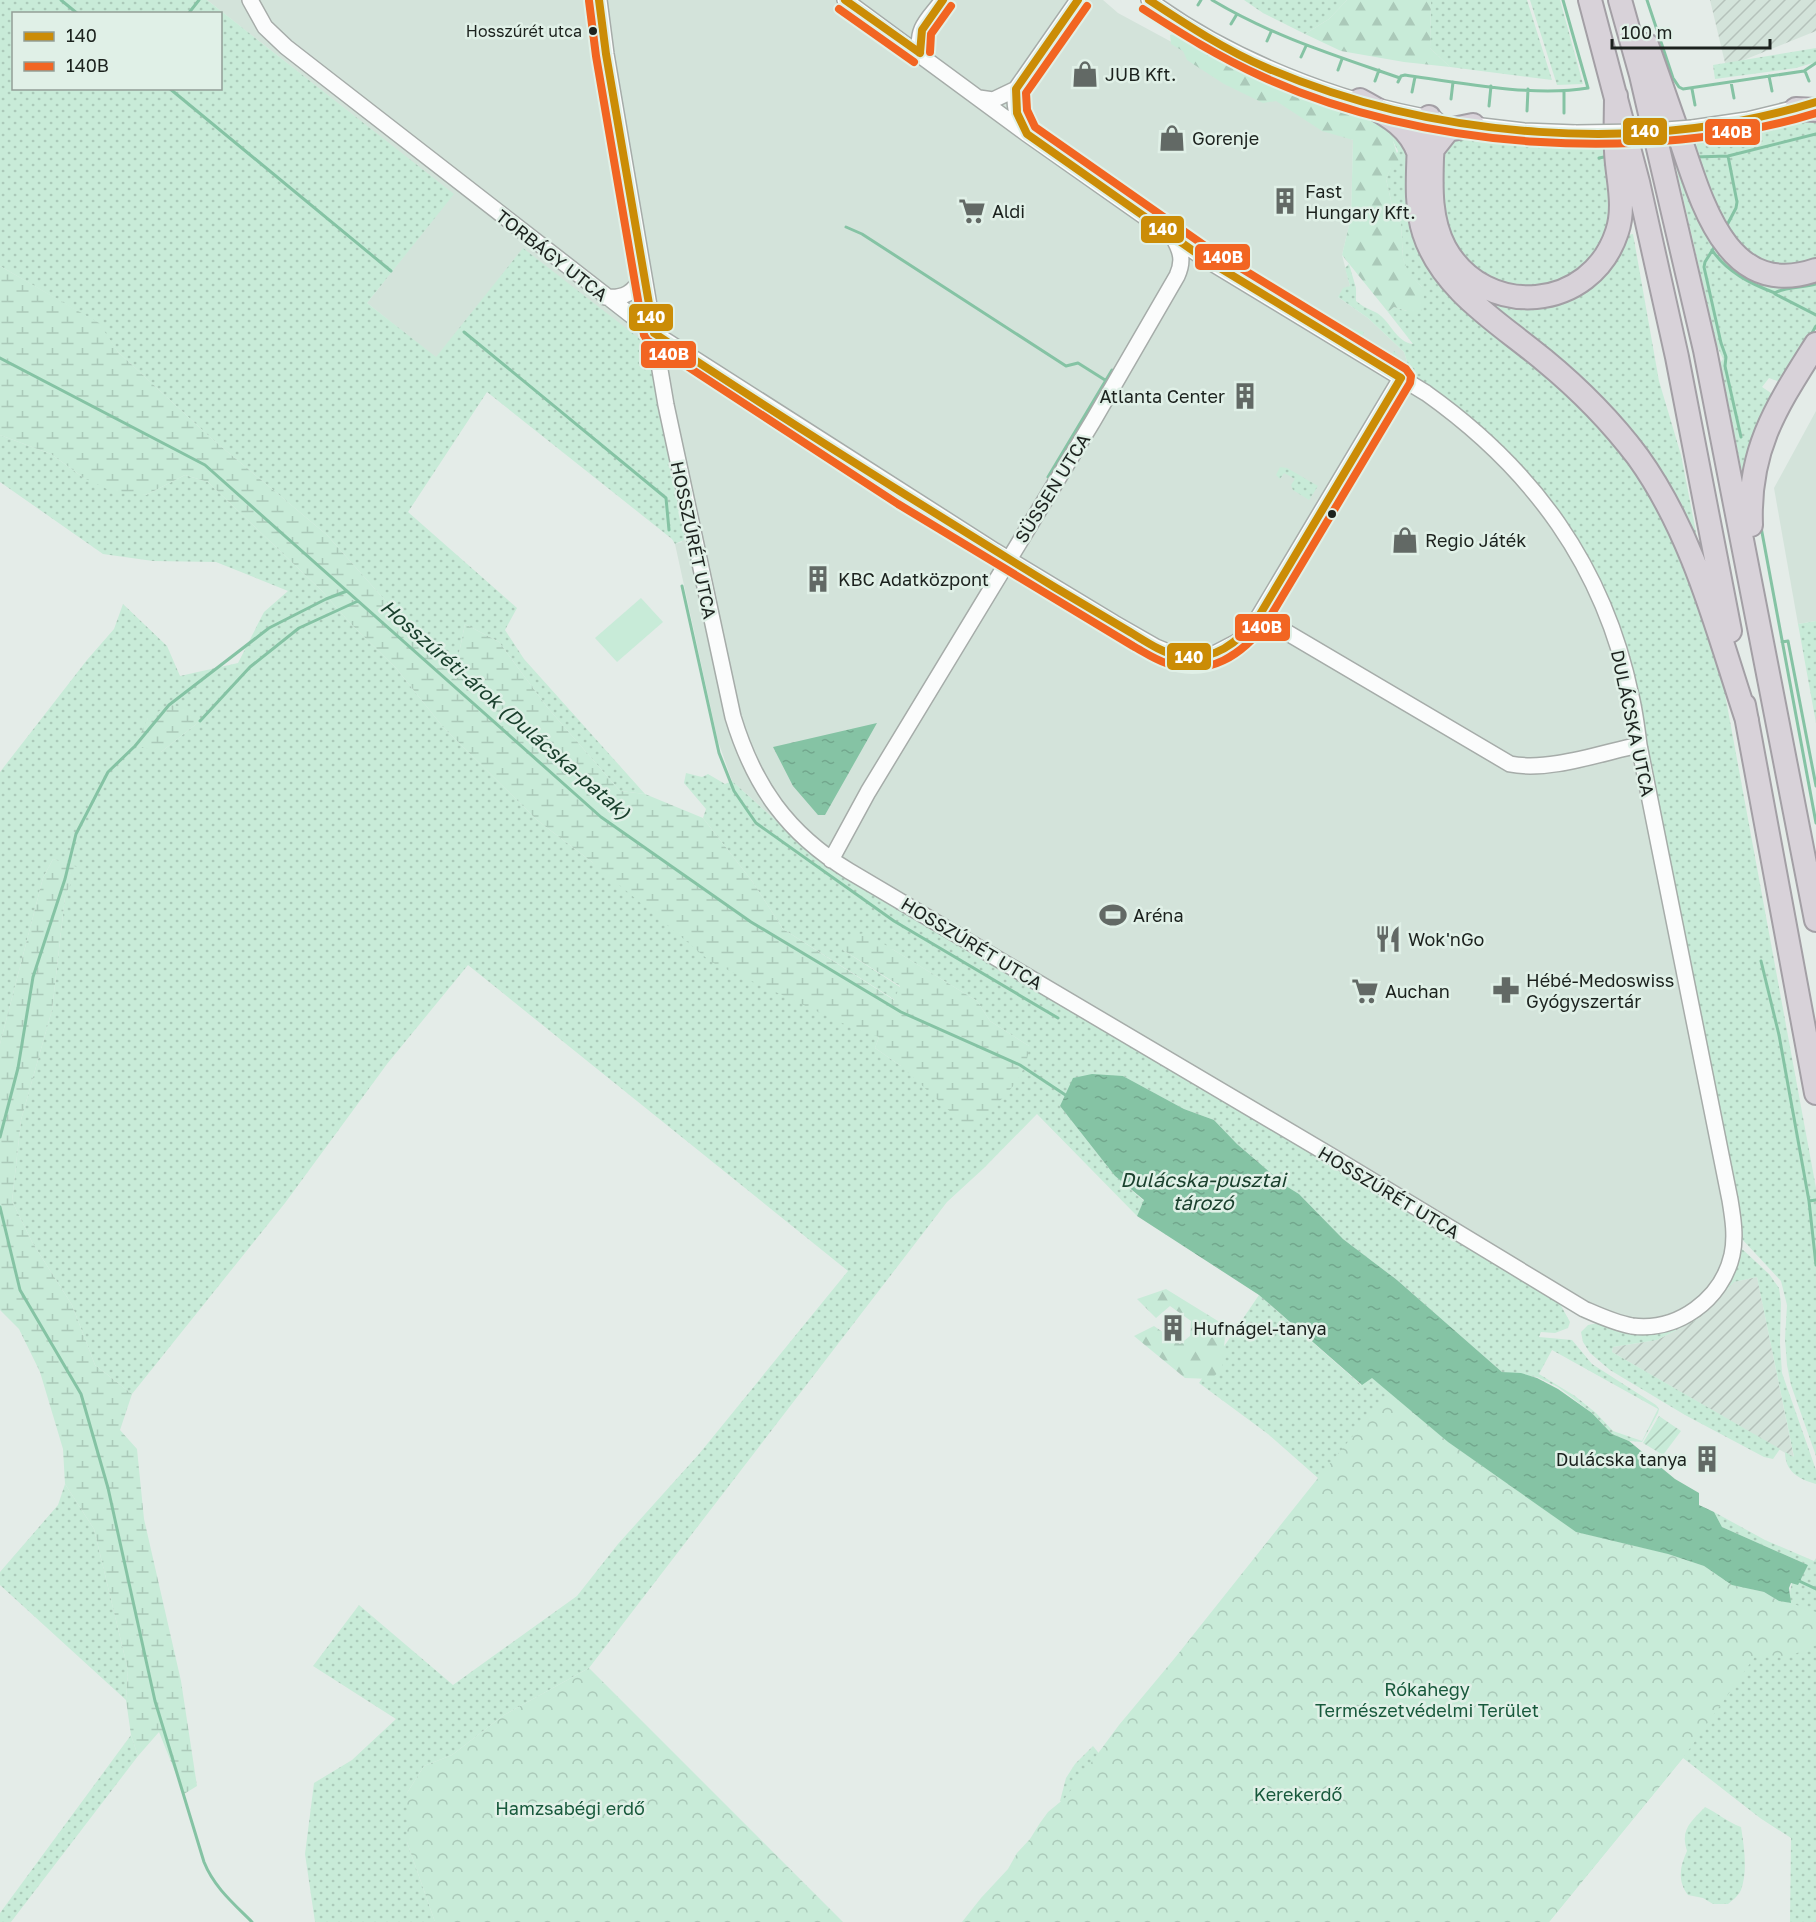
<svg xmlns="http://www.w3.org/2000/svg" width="1816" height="1922" viewBox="0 0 1816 1922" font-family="'Golos Text',sans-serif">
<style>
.built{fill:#d3e3da}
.industrial{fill:url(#industrial-furrows)}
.grass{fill:url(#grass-dots);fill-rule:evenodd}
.forest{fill:url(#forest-firs)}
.wetland{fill:url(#wetland-marsh)}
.park{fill:url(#park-crowns)}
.garden{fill:url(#garden-furrows)}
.pitch{fill:#c8ebd8}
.water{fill:url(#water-ripples)}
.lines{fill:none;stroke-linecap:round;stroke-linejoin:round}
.stream{stroke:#85c3a4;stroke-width:3}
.minor-casing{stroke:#a6aca9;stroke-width:18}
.highway-casing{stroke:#a39fa5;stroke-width:26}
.minor{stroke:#fbfcfc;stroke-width:15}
.highway{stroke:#d8d2d9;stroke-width:22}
.minor-bridge-casing{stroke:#a6aca9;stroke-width:18;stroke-linecap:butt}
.minor-bridge{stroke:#fbfcfc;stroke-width:15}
.bus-1-casing{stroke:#e0f0e7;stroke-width:12}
.bus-2-casing{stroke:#e0f0e7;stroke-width:12}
.bus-1{stroke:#cb8c06;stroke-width:8}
.bus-2{stroke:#f26522;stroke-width:8}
.bus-dot{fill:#1c221e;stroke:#e0f0e7;stroke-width:2}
.labels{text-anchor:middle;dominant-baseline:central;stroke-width:5;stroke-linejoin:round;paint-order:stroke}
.bus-label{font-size:16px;fill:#1c221e;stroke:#e0f0e7;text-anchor:end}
.poi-label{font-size:18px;fill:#1c221e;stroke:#e0f0e7;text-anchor:start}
.street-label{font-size:18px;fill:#1c221e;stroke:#e0f0e7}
.park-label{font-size:18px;fill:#18593c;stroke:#e0f0e7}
.water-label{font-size:20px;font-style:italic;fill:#1a402d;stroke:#e0f0e7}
.line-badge{stroke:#e0f0e7;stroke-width:2}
.badge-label{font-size:16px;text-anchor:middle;font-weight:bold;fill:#fff}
</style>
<defs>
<pattern id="industrial-furrows" width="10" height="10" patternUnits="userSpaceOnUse" patternTransform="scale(1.5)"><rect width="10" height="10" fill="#d3e3da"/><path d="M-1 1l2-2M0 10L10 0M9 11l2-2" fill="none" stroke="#b5c2bb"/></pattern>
<pattern id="grass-dots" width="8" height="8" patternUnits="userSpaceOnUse" patternTransform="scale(1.5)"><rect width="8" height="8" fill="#c8ebd8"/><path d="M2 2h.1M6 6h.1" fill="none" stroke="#abc9b9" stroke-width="1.8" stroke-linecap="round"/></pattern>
<pattern id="forest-firs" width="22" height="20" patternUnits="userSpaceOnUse" patternTransform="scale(1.5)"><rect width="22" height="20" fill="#c8ebd8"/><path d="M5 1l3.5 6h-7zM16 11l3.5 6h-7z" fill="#abc9b9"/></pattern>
<pattern id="wetland-marsh" width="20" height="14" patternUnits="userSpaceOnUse" patternTransform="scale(1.5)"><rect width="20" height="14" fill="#c8ebd8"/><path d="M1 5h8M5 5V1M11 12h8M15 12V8" fill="none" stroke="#abc9b9"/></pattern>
<pattern id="park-crowns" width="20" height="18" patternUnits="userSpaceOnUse" patternTransform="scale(1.5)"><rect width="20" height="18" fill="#c8ebd8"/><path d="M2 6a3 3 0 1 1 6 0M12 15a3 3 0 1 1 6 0" fill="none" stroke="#abc9b9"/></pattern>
<pattern id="garden-furrows" width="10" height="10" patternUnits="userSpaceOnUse" patternTransform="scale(1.5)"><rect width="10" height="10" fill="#c8ebd8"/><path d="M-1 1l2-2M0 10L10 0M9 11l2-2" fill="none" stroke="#abc9b9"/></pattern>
<pattern id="water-ripples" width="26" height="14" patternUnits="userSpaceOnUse" patternTransform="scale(1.5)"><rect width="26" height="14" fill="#85c3a4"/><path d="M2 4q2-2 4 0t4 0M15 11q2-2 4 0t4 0" fill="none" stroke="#72a78d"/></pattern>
</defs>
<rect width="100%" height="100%" fill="#e4ece8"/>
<path class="built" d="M207,0h896l15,13 235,127 -2,77 -9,38 8,31 -12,11 30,21 36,34 8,25 56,40 133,172 136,611 -17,95 -86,37 -834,-490 -68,-61 -14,-40 -43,-197 7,-2 -159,-293 -87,109 -69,-55 86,-109z
M1816,411v210l-18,3 -24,-136z"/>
<path class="industrial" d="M1710,0h106v31l-90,36z
M1757,1277l37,181 -182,-106 1,-5 44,-7 39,-20 9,-7 29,-31z"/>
<path class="grass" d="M0,0h207l247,194 -87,109 69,54 87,-109 126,98 39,192 -13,6 -3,-5 -185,-147 -79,120 109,96 -12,22 19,29 121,135 -25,-3 -73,-84 -48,-65 -34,-18 -8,39 -19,-13 -48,-44 -63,-71 -116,-97 -93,-86 -20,-29 -98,-57zM14,14h206v74h-206z
M1244,0h103l-18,19 -24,15 -42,-21z
M1431,0h96l25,80 -102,-13 -20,-19z
M1530,0h30l23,84 -26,1z
M1816,48v14l-20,6 -81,11 -2,-14z
M1816,120v143l-46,5 -38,-24 -34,-82 -2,-23 36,-2z
M1394,129l16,19 16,106 174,168 77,107 43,138 96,521v268l-25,-71 -4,-20 -2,-26 2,-34 -6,-24 -40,-43 -106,-544 -68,-168 -153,-147 -3,-5 -7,-22 -36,-34 -30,-21 5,-9 7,-2 -5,-18 4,-4 7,24v13c7,6 13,8 21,12 14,9 19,29 36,31l-25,-32 6,-5 13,4 15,-24 -14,-13 -5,-16 -2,-34 -8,-15 -7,-30 12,-28 -5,-10z
M1458,135l76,10 69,3 11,54 -9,46 -49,40 -57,-3 -34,-22 -23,-44v-71z
M1672,149l48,103 96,27v49l-32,51 -4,3 -11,-4 -7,9 9,6 2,7 -29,72h-2l-22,-109 3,-4 -6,-13z
M1633,234l26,147 22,74 18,93 -17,-31 -195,-214 -3,-6 47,10 23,-1 36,-18 37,-53z
M1282,291l4,1c7,13 29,21 43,27v2l8,5 2,-1c8,5 16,3 25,7l-3,7 29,18 4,-6 6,8 1,8 -3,1 -106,-65v-2l-12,-7z
M0,435l51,19 33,24 62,17 39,-20 23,7 114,109 28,32 46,45 47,59 94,93 55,42 287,175 -4,11 26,18 128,-20 -39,-25 -13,-20 -85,-52 -49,1 57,37 -5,13 -112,-71 -31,-48 -49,-63 3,-9 -22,-26 2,-10 16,4 6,-3 17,10 7,-3 68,61 759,460 11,20 -2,6 -13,5 -14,-1 -2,5 33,3 20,24 64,41 3,4 -1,4 -16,29 -13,-1 -17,-7 -20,-21 -34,-26 -21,-10 -35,-5 -105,-92 -54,-41 -44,-45 -13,-8 -49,-42 -23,-24 -30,-11 -61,-33 -63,30 55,70 29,25 -7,15 -100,-102 -53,54 -37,34 -358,466 -85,47 -52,40 -28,11 -17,27v49l28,80h-120l-10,-68 9,-71 38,-23 44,-41 -83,-53 46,-61 94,80 124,-89 41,-52 81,-90 149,-183 -380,-306 -81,99 -102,139 -153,191 -37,-29 -23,-60 -40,-63 -20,-41 9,-81 31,-110 13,-113 11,-29 -23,-9 -10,19 -43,166v-272l87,-112 27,-31 9,-25 44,42 13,30 58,-13 26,-51 24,-21 -72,-29 -63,-1 -50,-7 -103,-72zM148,718l52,3 -39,31 -15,-28zM1552,1350l106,59 -16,32 -29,-10 -17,-18 -21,-17 -36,-22z
M1280,467l7,1 31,18 -9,14 -16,-10 -2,-5 4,-6 -11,-6 -4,6 -4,-4z
M1816,621v102l-18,-99z
M1741,1248l28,26 10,14 2,15 -1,40 2,30 34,97v14c-17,-5 -31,-12 -31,-32l9,5 -37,-180 -23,5 -29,31 -9,7 -39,20 -44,7 -1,5 168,97 -7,10 -9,-2 -79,-42 -75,-45 -20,-17 -7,-11 -2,-10 7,-7 10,-2 77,4z
M1259,1295l102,90 11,-8 76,65 128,90 92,22 111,47 11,2c0,-23 2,-21 18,-38l-86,-38 -8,-15 51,28 49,21 2,-3v364h-26l1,-84 -31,-20 -77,-60 -134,164 -231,-444 -50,-44 -69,-51z
M65,1484l29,45 34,141 -2,30 -126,-115v-13l58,-67z
M131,1735l7,21 -127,166h-11v-9z
M1093,1746l8,10 -37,47 -4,-2 6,-23 9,-14z
M1705,1807c13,6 22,15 36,20 3,19 7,44 0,63 -2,5 -8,10 -13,14h-15l-10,-6 -15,-3c-11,-14 -8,-29 -1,-44 -7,-22 4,-29 18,-44z"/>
<path class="forest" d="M1347,0h84l-1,48 20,19 -46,-5 -63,-11 -36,-17 24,-15z
M1176,33l49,26 54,25 110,41 5,4 -1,12 6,19 -8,8 -5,11 7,30 8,15 2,34 6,16 13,13 2,8 -3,17 -14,-1 -13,-4 -6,5 -46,-57 9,-38 2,-77 -31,-9 -46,-30 -13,2 -39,-19 -37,-24 -4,-9 -12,-7 -1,-9z
M1166,1289l60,37 -4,43 -11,10 -26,-1 -51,-42 20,-10 26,18 10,-8 1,-15 -21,-15 -14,12 -19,-19z"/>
<path class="wetland" d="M0,266l99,57 19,29 93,86 116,97 63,71 48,44 19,13 8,-39 34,18 48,65 73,84 25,3 58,24 49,63 31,48 111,71 6,-14 -57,-36 7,-15 16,-2 111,68 13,20 39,25c-2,37 -35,60 -60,83l-68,-63 -26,-18 4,-11 -26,-9 -142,-66 -119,-100 -55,-42 -94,-93 -47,-59 -46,-45 -28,-32 -114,-109 -23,-7 -39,20 -35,-4 -27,-13 -33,-24 -51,-19z
M169,705l15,2 16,14 -39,31 -26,-6 13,-28z
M53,859l24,8 -12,30 -13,113 -31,110 -9,81 20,41 40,63 23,60 37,29 -12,36 17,19 7,70 37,162 16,105 -13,8 -25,-62 -21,24 -7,-21 -5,-35 2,-30 -34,-141 -29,-45 -2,-35 -23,-77 -21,-43 -19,-19v-266l43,-166z"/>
<path class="park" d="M1389,1392l59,50 128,90 92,22 36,12 28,19 32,7 15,9 12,2 25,9v33l-26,11 -34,-1 -73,103 -134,164h-587l19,-24 27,-29 9,-16 13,-14 10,-16 8,-11 17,-14 54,-73 55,-66 144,-181z
M589,1668l254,254h-408l-28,-80v-49l17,-27 28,-11 52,-40z"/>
<path class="garden" d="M1659,1416l22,15 -18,24 -20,-12z"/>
<path class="pitch" d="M641,598l22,24 -46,40 -22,-24z"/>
<path class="water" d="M877,723l-52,92h-7l-25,-29 -20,-39z
M1092,1074l31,2 61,33 30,11 23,24 49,42 13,8 44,45 54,41 105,92 19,1 16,5 21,11 34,24 20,21 17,7 46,38 24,14v12l15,7 8,15 86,38 -10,20 -7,-2 -2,5 2,15 -12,-2 -15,-9 -32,-7 -28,-19 -36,-12 -92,-22 -128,-90 -76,-64 -10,7 -103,-90 -122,-79 7,-16 -29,-24 -55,-70 13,-28z"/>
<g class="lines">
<path class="stream" d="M61,0l17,14
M1212,0c60,36 122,55 188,78
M1647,0l26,78 6,9 4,2 121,-18 12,-8
M1198,5l3,-5
M188,14l11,-14
M1231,24l6,-10
M1267,41l4,-9
M1301,57l5,-11
M1338,70l4,-11
M1805,71l4,10
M1769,76l3,15
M1375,81l4,-11
M1398,82l3,-6 4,-1c55,8 128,22 183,13l-25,-88
M1731,82l3,16
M169,88l222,183
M1692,89l3,16
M1412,92l3,-15
M1451,99l2,-17
M1489,106l2,-20
M1527,111l1,-22
M1564,113v-21
M1695,157l33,-1 88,-22
M1599,158l10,-2
M846,227l16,7 204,132 12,-3 27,17
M1726,227l10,-19 1,-6 -9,-46
M1715,246l-10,16 -1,5 17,76 5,14 -1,9 16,71
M1712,250c15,22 39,34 63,43 10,-7 29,-5 41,-9
M1775,294l41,21
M464,332l202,166 3,32
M1812,333l4,-7
M0,358l205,107 396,352 150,105 150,90 119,53 47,31
M1048,477l64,-107
M1761,527l55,296
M682,586l37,167 15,38 22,32 138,98 164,97
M1782,642l6,-1 28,145
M200,721l50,-54 49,-39 59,-27
M1761,961l18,74 30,166
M0,1137l18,-69 15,-91 32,-98 11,-45 32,-62 27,-26 34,-41 100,-77 57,-29 21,-8
M1816,1200l-7,1 7,64
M0,1207l20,83 61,104 27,94 47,213 49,161c10,25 29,41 48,60
M1797,1580l19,9"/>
<defs>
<path id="minor" d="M250,0l15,27 21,20 368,286 341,218 119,72 42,24 22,9 20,1 16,-3 23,-12 8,-7 14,-19 142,-238
M599,0l7,54 60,351 67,312c21,69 54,116 116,154l484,286 251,152c16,7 31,14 48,17 46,6 90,-27 100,-71 4,-18 1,-37 -2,-55l-91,-455c-2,-16 -4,-33 -8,-49 -27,-130 -98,-227 -205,-303l-224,-136 -175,-123 -182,-134
M1149,0c80,59 188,102 287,119
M920,53c-4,-26 8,-33 23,-53
M979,98l14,2 23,-11
M1465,124l59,7 52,2
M1692,128l55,-8 57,-14
M1025,132c-8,-15 -12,-26 -9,-43l62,-89
M605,297c19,2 29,-4 38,-22
M1259,616l251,148c38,8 91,-11 129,-19
M831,860l37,-68 225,-371 84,-145c7,-15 4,-25 -4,-39"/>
<path id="highway" d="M1590,0l48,182 39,175 53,274
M1620,0l21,75 64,275 111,570
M1647,45c12,33 23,66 35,99 21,62 47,156 134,126
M1616,96c0,18 -1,36 0,55 1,27 10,54 1,81 -26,80 -132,88 -172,16 -15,-28 -14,-60 -13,-90 1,-13 3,-28 -3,-41l-8,8 -2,9c0,33 -5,68 5,99 18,57 77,91 120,127 34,28 67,61 94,97 56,78 79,173 109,263
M1360,100c25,14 49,25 59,54
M1796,109l20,1
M1433,149l15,-19 25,-5
M1751,525c-3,-77 26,-119 65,-181
M1744,705l72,388"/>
</defs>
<use href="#minor" class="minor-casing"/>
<use href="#highway" class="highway-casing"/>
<use href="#minor" class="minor"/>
<use href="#highway" class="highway"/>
<defs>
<path id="minor-bridge" d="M1576,133l64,-1 52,-4"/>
</defs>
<use href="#minor-bridge" class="minor-bridge-casing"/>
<use href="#minor-bridge" class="minor-bridge"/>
<defs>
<path id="bus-1" d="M599,0l7,54 48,279c132,88 267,172 402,255 25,15 50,30 74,44 15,9 32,21 49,24 35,6 59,-13 80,-40l142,-238 -199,-121 -175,-123 -10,-21 -1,-24 62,-89
M845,0l75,53
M1149,0c38,25 76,50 118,68 166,71 376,88 549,34
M920,53l2,-23 21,-30"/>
<path id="bus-2" d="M589,1l7,55 48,279 3,5 251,164 235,142c11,6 21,13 33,17 42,16 77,-9 101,-41l143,-239 1,-7 -5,-7 -198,-121 -173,-121 -8,-17 -1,-17 61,-87
M839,9l75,53
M1143,9c39,25 76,48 118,67 160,74 387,89 555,37
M930,52l1,-18 20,-28"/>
</defs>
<use href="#bus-1" class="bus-1-casing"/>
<use href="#bus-2" class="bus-2-casing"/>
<use href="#bus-1" class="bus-1"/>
<use href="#bus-2" class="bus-2"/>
</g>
<defs>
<symbol id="shop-bare" viewBox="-9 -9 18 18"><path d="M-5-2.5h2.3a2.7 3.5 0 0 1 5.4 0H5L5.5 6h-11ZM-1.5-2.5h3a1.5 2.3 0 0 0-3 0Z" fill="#626965" stroke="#e0f0e7" stroke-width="2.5" paint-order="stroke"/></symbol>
<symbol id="building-bare" viewBox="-9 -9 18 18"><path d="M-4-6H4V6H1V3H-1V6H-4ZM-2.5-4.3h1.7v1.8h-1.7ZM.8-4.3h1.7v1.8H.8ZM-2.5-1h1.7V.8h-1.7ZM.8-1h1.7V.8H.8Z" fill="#626965" stroke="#e0f0e7" stroke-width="2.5" paint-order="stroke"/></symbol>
<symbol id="supermarket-bare" viewBox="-9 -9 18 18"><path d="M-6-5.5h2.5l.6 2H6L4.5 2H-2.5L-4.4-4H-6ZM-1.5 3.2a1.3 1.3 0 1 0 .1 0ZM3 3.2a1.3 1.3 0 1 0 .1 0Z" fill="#626965" stroke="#e0f0e7" stroke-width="2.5" paint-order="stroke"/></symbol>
<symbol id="stadium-bare" viewBox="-9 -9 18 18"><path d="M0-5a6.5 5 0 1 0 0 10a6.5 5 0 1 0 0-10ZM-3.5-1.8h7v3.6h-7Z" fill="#626965" stroke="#e0f0e7" stroke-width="2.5" paint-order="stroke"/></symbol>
<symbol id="restaurant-bare" viewBox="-9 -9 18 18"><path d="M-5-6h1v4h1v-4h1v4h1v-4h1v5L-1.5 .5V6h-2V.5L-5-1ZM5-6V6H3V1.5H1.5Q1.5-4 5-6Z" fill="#626965" stroke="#e0f0e7" stroke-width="2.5" paint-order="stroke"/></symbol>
<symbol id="pharmacy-bare" viewBox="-9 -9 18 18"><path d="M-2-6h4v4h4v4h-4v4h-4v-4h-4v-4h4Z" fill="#626965" stroke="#e0f0e7" stroke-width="2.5" paint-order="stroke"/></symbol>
</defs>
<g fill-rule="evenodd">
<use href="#shop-bare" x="1066" y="55" width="38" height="38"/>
<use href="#shop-bare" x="1153" y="119" width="38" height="38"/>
<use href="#building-bare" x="1266" y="182" width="38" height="38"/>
<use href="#supermarket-bare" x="953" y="192" width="38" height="38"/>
<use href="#building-bare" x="1226" y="377" width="38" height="38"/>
<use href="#shop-bare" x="1386" y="521" width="38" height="38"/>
<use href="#building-bare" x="799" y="560" width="38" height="38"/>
<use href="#stadium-bare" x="1094" y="896" width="38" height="38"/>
<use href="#restaurant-bare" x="1369" y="920" width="38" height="38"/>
<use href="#pharmacy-bare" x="1487" y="971" width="38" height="38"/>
<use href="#supermarket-bare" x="1346" y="972" width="38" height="38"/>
<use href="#building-bare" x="1154" y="1309" width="38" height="38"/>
<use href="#building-bare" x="1688" y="1440" width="38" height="38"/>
</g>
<g class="bus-dot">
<circle cx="593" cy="31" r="5"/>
<circle cx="1332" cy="514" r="5"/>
</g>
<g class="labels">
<g class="bus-label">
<text x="582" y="31">Hosszúrét utca</text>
</g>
<g class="poi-label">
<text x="1105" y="74">JUB Kft.</text>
<text x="1192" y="138">Gorenje</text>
<text x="1305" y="191">Fast<tspan x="1305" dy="21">Hungary Kft.</tspan></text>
<text x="992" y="211">Aldi</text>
<text x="1225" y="396" text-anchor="end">Atlanta Center</text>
<text x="1425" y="540">Regio Játék</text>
<text x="838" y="579">KBC Adatközpont</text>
<text x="1133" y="915">Aréna</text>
<text x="1408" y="939">Wok'nGo</text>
<text x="1526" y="980">Hébé-Medoswiss<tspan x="1526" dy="21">Gyógyszertár</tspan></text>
<text x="1385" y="991">Auchan</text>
<text x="1193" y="1328">Hufnágel-tanya</text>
<text x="1687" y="1459" text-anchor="end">Dulácska tanya</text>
</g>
<g class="street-label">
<text transform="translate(552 255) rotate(38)">TORBÁGY UTCA</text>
<text transform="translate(1052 488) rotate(-58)">SÜSSEN UTCA</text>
<text transform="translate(694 540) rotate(78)">HOSSZÚRÉT UTCA</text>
<text transform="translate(1633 723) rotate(78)">DULÁCSKA UTCA</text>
<text transform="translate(972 943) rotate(31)">HOSSZÚRÉT UTCA</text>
<text transform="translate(1389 1192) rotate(31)">HOSSZÚRÉT UTCA</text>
</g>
<g class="park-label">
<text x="1427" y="1689">Rókahegy<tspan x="1427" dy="21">Természetvédelmi Terület</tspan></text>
<text x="1298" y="1794">Kerekerdő</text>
<text x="570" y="1808">Hamzsabégi erdő</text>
</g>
<g class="water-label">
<text transform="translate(506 709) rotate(41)">Hosszúréti-árok (Dulácska-patak)</text>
<text x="1203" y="1179">Dulácska-pusztai<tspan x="1203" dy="23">tározó</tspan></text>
</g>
</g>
<g class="line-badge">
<rect x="1622" y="117" width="46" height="29" rx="6" fill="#cb8c06"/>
<rect x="1704" y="118" width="57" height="28" rx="6" fill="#f26522"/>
<rect x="1140" y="215" width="45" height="29" rx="6" fill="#cb8c06"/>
<rect x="1194" y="243" width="57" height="28" rx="6" fill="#f26522"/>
<rect x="628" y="303" width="46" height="29" rx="6" fill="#cb8c06"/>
<rect x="640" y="340" width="57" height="29" rx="6" fill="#f26522"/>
<rect x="1234" y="613" width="57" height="29" rx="6" fill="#f26522"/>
<rect x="1166" y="642" width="46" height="29" rx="6" fill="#cb8c06"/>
</g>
<g class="badge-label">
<text x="1645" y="137">140</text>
<text x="1732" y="138">140B</text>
<text x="1163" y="235">140</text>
<text x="1223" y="263">140B</text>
<text x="651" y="323">140</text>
<text x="669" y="360">140B</text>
<text x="1262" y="633">140B</text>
<text x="1189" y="663">140</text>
</g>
<rect x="12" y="12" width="210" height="78" fill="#e0f0e7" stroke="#929e97" stroke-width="1.5"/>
<rect x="24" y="32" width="30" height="9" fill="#cb8c06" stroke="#929e97" stroke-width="1.5"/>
<text x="66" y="42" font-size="18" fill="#1c221e">140</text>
<rect x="24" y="62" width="30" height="9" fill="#f26522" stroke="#929e97" stroke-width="1.5"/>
<text x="66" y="72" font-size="18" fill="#1c221e">140B</text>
<path d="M1612 39v9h158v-9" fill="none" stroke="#1c221e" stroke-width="3"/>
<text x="1621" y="39" font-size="18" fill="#1c221e" stroke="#e0f0e7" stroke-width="4.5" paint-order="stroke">100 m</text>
</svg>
